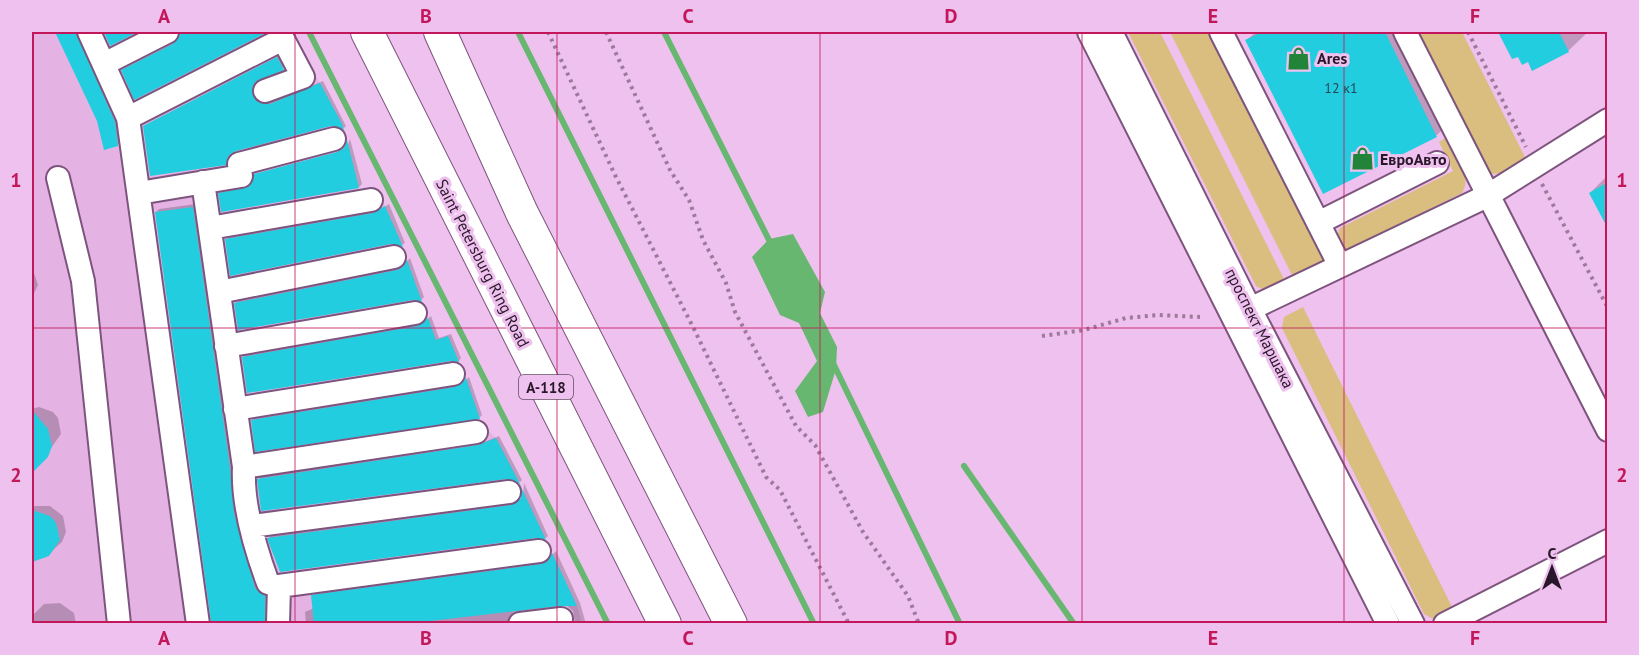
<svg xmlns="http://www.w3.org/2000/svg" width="1639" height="655" viewBox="0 0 1639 655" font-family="'PT Sans',sans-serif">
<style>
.built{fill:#e4b2e3}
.green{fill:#d9be80}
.water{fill:#67b771}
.shadow{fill:#0003}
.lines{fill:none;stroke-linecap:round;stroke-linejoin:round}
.stream{stroke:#67b771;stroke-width:6}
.building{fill:#22cde0}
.minor-casing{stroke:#7d547d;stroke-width:26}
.highway-casing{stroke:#7d547d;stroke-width:34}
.path{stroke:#9c7a9b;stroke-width:4;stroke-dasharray:3 4.5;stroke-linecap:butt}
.minor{stroke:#fff;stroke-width:22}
.highway{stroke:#fff;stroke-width:32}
.grid{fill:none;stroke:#c2185b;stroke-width:1.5;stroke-opacity:0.55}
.labels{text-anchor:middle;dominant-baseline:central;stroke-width:6;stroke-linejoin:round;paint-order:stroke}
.number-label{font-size:14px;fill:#274557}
.shield{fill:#efc1ee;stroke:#644b64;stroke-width:1.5}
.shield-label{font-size:15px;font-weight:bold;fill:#291829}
.poi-label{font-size:16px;font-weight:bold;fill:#291829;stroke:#efc1ee;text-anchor:start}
.street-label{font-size:16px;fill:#291829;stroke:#efc1ee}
.neatline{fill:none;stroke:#c2185b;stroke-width:2}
.grid-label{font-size:20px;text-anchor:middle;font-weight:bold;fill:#c2185b}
</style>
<rect width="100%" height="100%" fill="#efc1ee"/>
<path class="built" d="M32,32h260l50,92 18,70 18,-4 24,56 33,94 13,-4 20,47 13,41 15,14 22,42 59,126 5,17h-550z"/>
<path class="green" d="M1128,32h32l125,249 -19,10 -10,-5z
M1170,32h44l112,227 -1,3 -32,15z
M1416,32h46l64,127 -23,14 -12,1 -5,-5z
M1447,137c8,16 26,38 15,56l-119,59 -7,-13 4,-11 113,-57 -14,-29z
M1303,307l151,304 -19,9 -11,-6 -142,-286 2,-11z"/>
<path class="water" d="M793,234l32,58 -5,21 17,34 -1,22 -13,43 -15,5 -13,-26 22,-30 -18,-38 -19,-8 -28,-58 17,-18z"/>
<path class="shadow" d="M57,32h22l38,86 4,24 -4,3 -18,-24z
M182,32h84l-131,66 -9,-30 50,-26z
M1256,32h144l47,93 -10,10 -113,57 -77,-152z
M1500,32h88l-20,19 -40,9 -10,-5 -5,2z
M281,55l5,10 -29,15 -3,5 5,13 15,3 49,-20 23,45 -2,2 -13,-4 -100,28 -6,11 -81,-37z
M350,139l12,45 -3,3 -139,7 125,-42z
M1608,175v50l-18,-32z
M196,204l72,389v31h-57l-1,-24 -54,-388 3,-3z
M389,204l16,39 -3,2 -11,-3 -165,-2 4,-3 148,-26z
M410,258l14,39 -3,3 -8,-2 -177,5 3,-3 162,-32z
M32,267l6,18 -6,12z
M431,316l8,22 12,-4 10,24 -2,3 -216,-4 4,-3 175,-30z
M469,377l13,38 -3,3 -227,3 4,-3 204,-33z
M39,407l14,5 5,6 3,16 -20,28 -9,2v-55z
M499,436l23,44 -2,2 -13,-5 -248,2 3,-3 220,-33z
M524,483l24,53 -2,2 -9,-2 -268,2 3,-3 243,-32 8,-6z
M35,506h15l13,10 3,16 -4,10 -17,15 -13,1v-50z
M556,551l24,52 6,21h-11l-2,-13 -7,-6 -53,7 -2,12h-205l-1,-12 9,-4 -1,-12 3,-3 229,-31z
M60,603l14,10 2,11h-44v-8l12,-12z"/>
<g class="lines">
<path class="stream" d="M309,32l299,592
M518,32l296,592
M664,32l107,212
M833,363l127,261
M964,466l110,158"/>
</g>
<path class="building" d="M55,32h21l39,90 3,24 -14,4 -7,-29z
M104,32h34l-28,14z
M180,32h88l-134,68 -13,-30 52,-26z
M1262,32h123l52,105 -114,57 -78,-154z
M1498,32h61l10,20 -37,19 -4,-9 -6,3 -4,-8 -6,2z
M277,57l7,13 -29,12 -3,7 4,12 14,3 50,-21 22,41 2,6 -13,-4 -95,25 -7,4 -3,10 -76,11 -7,-50z
M347,140l12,48 -138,24 -3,-19 31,-6 5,-13 83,-22 7,-4z
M1608,182v47l-19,-36z
M385,206l18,41 -12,-3 -161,32 -5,-37 148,-26z
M193,207l37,261 4,45 21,75 10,8v28l-54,-2 -56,-410z
M407,260l15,42 -9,-2 -175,30 -4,-27 163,-33 6,-3z
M428,318l8,22 12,-4 11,26 -8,-1 -204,32 -5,-36 175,-31z
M466,378l14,41 -225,33 -4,-32 204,-33z
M32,410l16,19 4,17 -4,11 -16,16z
M496,438l24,46 -13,-5 -246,32 -4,-32 221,-34z
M520,485l26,55 -9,-2 -257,34 -13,-34 244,-33 10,-7z
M32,510l18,6 6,7 4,17 -11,16 -17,6z
M552,553l25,53h-18l-155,18h-90l-3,-29 230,-31 7,-3z"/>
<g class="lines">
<defs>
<path id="minor" d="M89,32l39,86 70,506
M1089,32l299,592
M1111,32l139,277 163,315
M1221,32l119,234
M1405,32l203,398
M104,64l63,-32
M128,118l155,-79 20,38 -38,14
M58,178l25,103 36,343
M203,182l41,285c-2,38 11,81 24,116l11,3 -1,38
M139,193l102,-17 -2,-12 95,-25
M1318,223l119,-60
M210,228l161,-28
M219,292l175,-35
M1250,309l237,-113 121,-76
M226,346l189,-33
M235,409l218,-35
M244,467l232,-35
M252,526l257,-34
M279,586l260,-35
M520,624l41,-5
M1445,624l163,-83"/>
<path id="highway" d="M367,32l298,592
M440,32l82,181 209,411"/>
</defs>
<use href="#minor" class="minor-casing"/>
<use href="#highway" class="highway-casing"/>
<path class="path" d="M548,32l67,143 79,154 72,148 14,13 69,134
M606,32l64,138 19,30 14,40 23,43 9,29 61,114 19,19 48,87 45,64 11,28
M1468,32l58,115
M1542,184l66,124
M1042,336l42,-6 42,-12 32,-3 42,2"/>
<use href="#minor" class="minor"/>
<use href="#highway" class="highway"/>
</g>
<path class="grid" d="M295,32v592M557,32v592M820,32v592M1082,32v592M1344,32v592M32,328h1576"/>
<defs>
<symbol id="shop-bare" viewBox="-9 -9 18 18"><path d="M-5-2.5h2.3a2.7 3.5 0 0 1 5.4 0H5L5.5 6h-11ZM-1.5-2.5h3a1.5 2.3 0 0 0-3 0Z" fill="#228438" stroke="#efc1ee" stroke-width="2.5" paint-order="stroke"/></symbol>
</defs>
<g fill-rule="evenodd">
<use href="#shop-bare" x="1282" y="42" width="33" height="33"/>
<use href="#shop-bare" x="1346" y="142" width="33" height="33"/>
</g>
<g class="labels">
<g class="number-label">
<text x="1341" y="88">12 к1</text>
</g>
<rect class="shield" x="519" y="375" width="54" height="24" rx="4.5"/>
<g class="shield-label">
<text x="546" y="387">А-118</text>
</g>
<g class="poi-label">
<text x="1317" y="58">Ares</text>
<text x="1380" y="159">ЕвроАвто</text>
</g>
<g class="street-label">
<text transform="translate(483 263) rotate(63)">Saint Petersburg Ring Road</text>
<text transform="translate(1260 328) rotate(63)">проспект Маршака</text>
</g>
</g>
<rect width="1639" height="655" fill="none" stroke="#efc1ee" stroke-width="66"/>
<g transform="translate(1552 568)" stroke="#efc1ee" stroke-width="4.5" paint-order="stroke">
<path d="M0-4.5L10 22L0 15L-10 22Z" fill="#291829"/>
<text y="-9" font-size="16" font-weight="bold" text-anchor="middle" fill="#291829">С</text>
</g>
<rect x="33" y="33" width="1573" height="589" class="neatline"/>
<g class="grid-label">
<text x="164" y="23">A</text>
<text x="426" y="23">B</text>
<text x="688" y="23">C</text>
<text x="951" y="23">D</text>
<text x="1213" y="23">E</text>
<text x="1475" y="23">F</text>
<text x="16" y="187">1</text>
<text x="1622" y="187">1</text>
<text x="16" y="482">2</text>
<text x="1622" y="482">2</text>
<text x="164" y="645">A</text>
<text x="426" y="645">B</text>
<text x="688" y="645">C</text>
<text x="951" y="645">D</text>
<text x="1213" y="645">E</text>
<text x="1475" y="645">F</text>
</g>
</svg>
